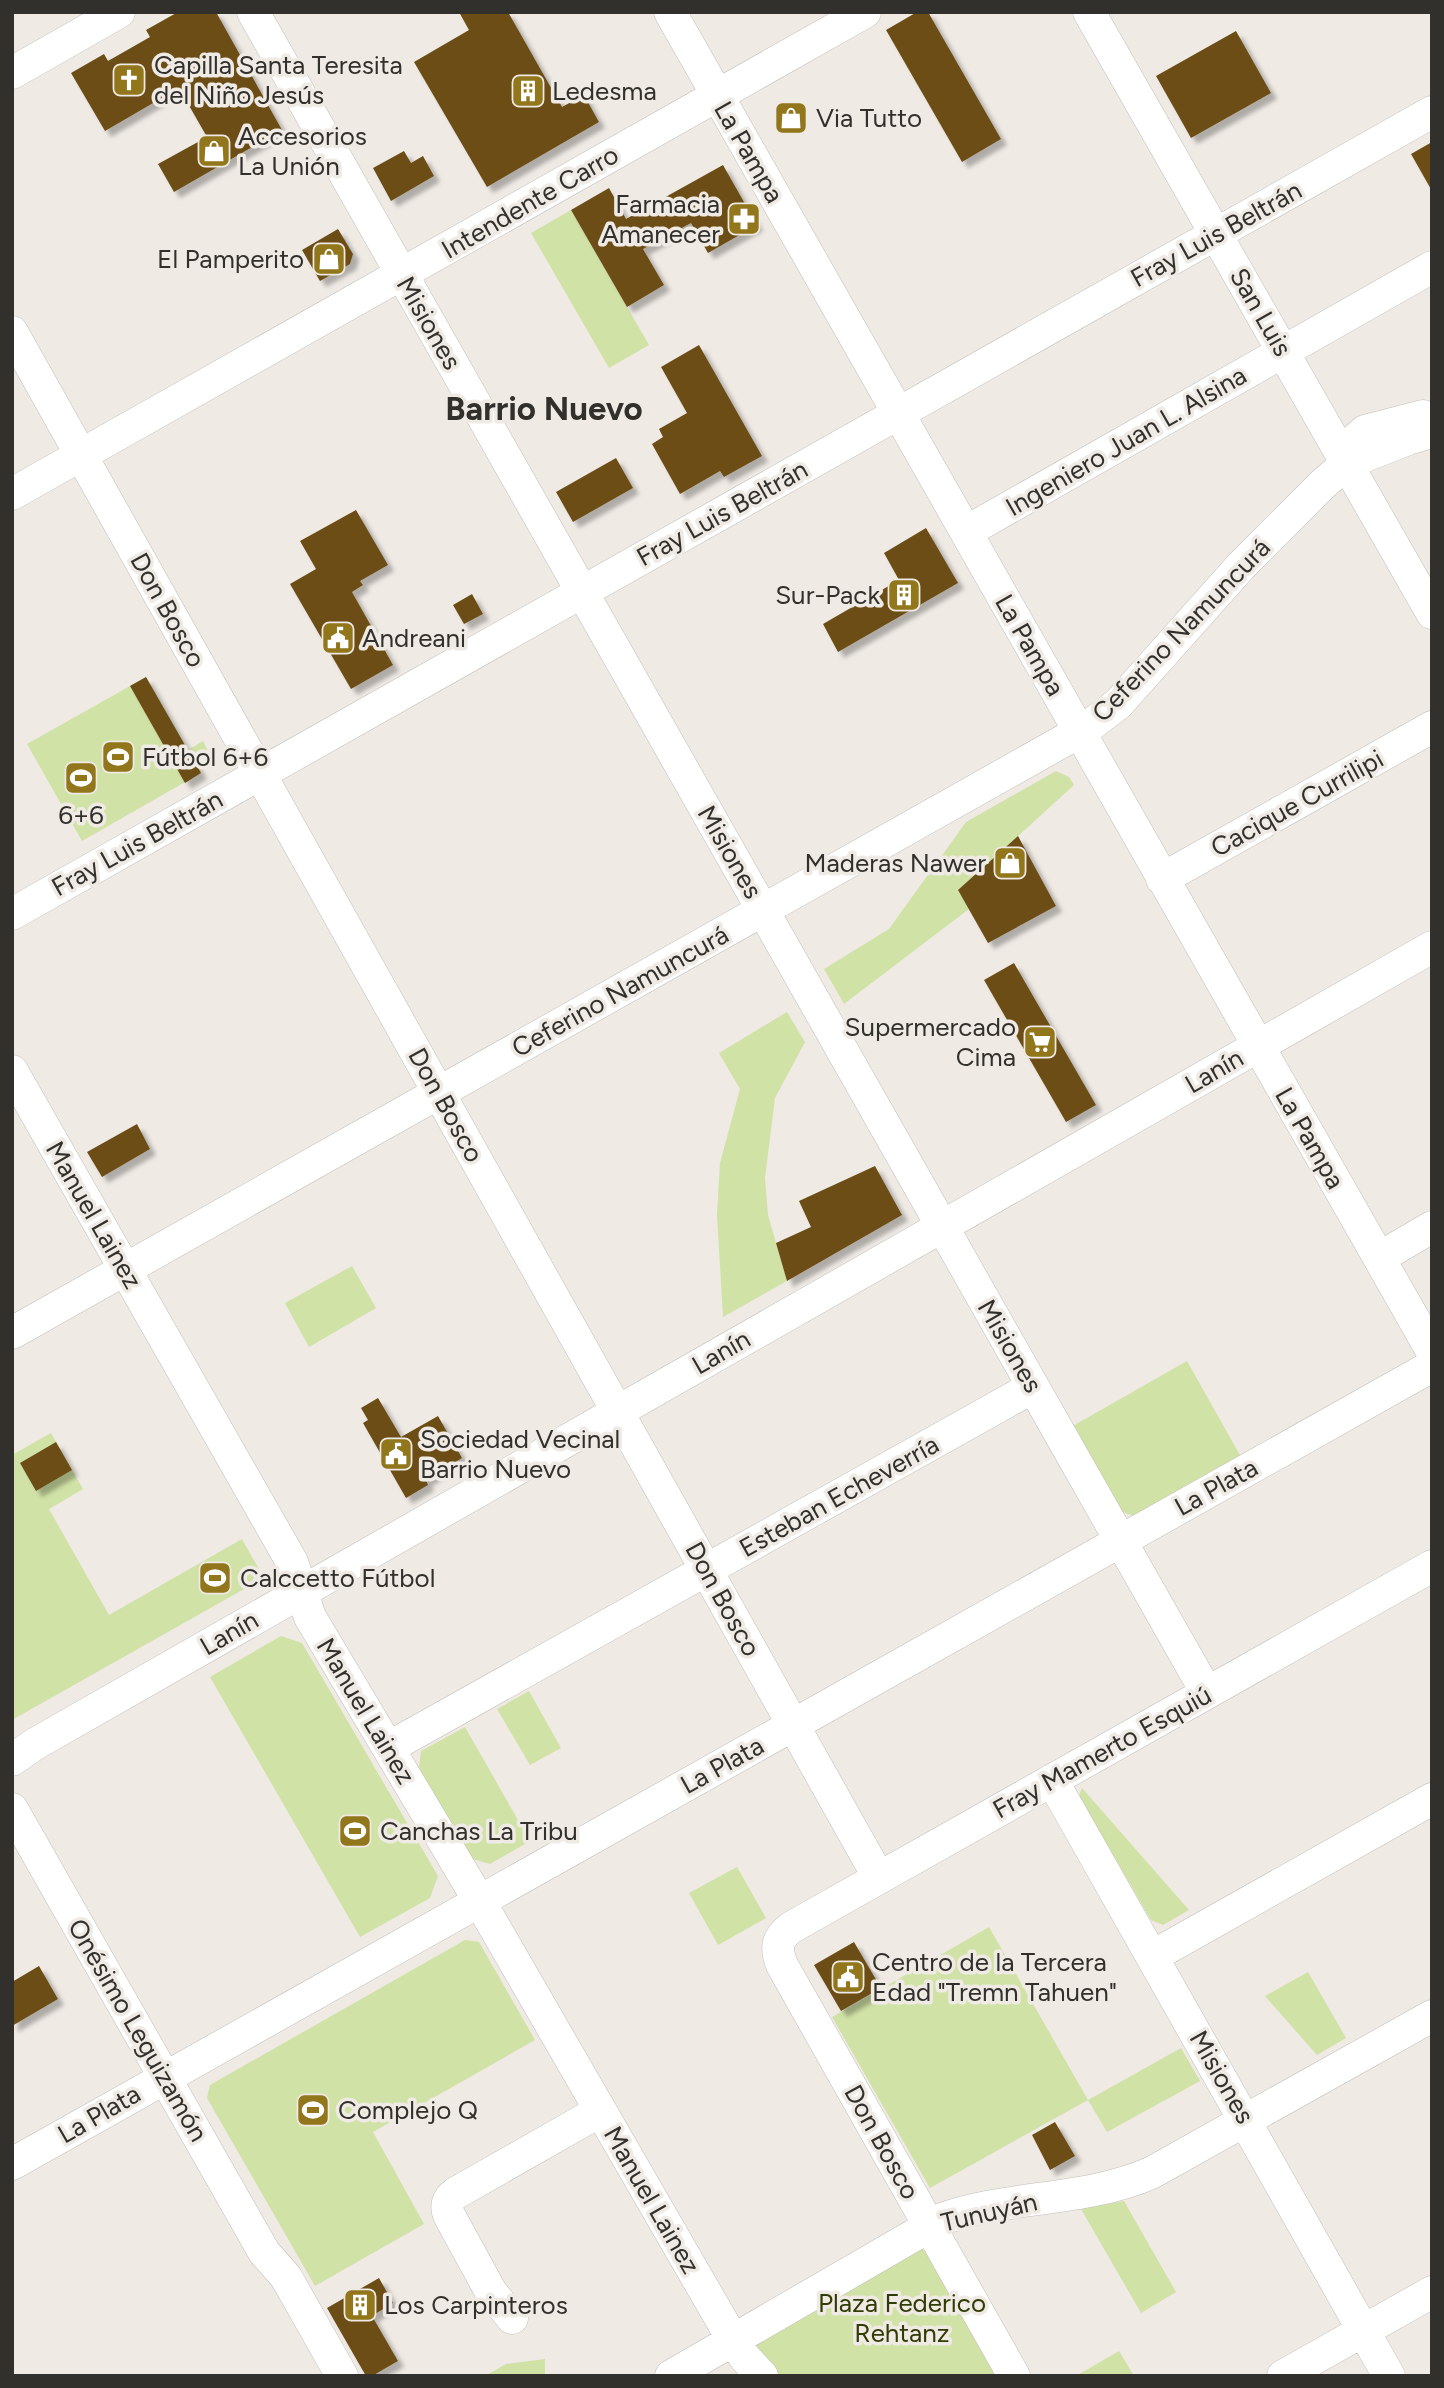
<svg xmlns="http://www.w3.org/2000/svg" width="1444" height="2388" viewBox="0 0 1444 2388" font-family="Figtree,sans-serif">
<style>
.green{fill:#d0e2a6}
.building{fill:#6c4d19;filter:url(#shadow)}
.lines{fill:none;stroke-linecap:round;stroke-linejoin:round}
.minor-casing{stroke:#c2beb8;stroke-width:33}
.minor{stroke:#fff;stroke-width:32}
.labels{text-anchor:middle;dominant-baseline:central;stroke-width:7;stroke-linejoin:round;paint-order:stroke}
.poi-label{font-size:26px;fill:#31302d;stroke:#efeae4;text-anchor:start}
.street-label{font-size:26px;fill:#31302d;stroke:#efeae4}
.park-label{font-size:26px;fill:#313c04;stroke:#efeae4}
.district-label{font-size:33px;font-weight:bold;fill:#31302d;stroke:#efeae4}
</style>
<defs>
<filter id="shadow"><feDropShadow dx="6" dy="6" stdDeviation="2" flood-color="#0004"/></filter>
</defs>
<rect width="100%" height="100%" fill="#efeae4"/>
<path class="green" d="M571,210l78,135 -40,23 -78,-135z
M146,677l42,73 15,-9 6,12 -14,8 6,12 -119,68 -55,-97z
M1056,771l13,6 5,8 -115,105 10,19 -125,95 -20,-35 65,-40 77,-107z
M787,1012l18,30 -30,56 -10,80 3,37 19,66 -64,36 -6,-102 3,-52 20,-74 -21,-36z
M352,1266l24,42 -67,39 -24,-44z
M1187,1361l54,96 -107,59 -14,-5 -49,-84z
M51,1433l32,56 -34,20 60,106 133,-76 18,32 -7,13 -241,136v-265z
M281,1636l21,7 136,233 -8,22 -70,39 -150,-260z
M529,1691l32,57 -31,17 -33,-56z
M465,1727l65,114 -40,23 -17,-5 -54,-91 2,-17z
M1082,1788l107,122 -26,15 -12,-5 -72,-124z
M737,1867l29,51 -48,27 -29,-52z
M989,1927l99,173 93,-52 19,33 -93,51 -19,-32 -158,88 -98,-171z
M465,1940l14,2 56,98 -162,92 51,92 -109,62 -108,-188 3,-13z
M1308,1972l38,66 -29,17 -52,-59z
M1124,2201l52,91 -35,21 -60,-104z
M921,2248l7,5 70,123h-225l-23,-34z
M1119,2351l15,25h-58z
M545,2359v17h-60l21,-12z"/>
<path class="building" d="M178,12h38l66,118 -108,62 -16,-28 49,-27 -28,-49 -74,43 -34,-58 33,-19 4,7 42,-24 -4,-7z
M459,12h49l54,95 22,-12 15,27 -112,65 -73,-125 55,-32z
M917,12h11l73,127 -39,23 -76,-132z
M1236,31l35,62 -80,45 -35,-62z
M1432,142v49l-21,-37z
M404,151l7,12 12,-7 11,20 -43,25 -18,-33z
M723,165l34,60 -49,28 -17,-30 -48,26 21,36 -37,22 -56,-97 38,-22 17,31z
M338,229l15,25 -3,10 -30,17 -18,-31z
M699,345l63,111 -38,21 -4,-6 -40,23 -28,-50 11,-7 -4,-8 28,-16 -26,-46z
M616,458l17,30 -60,34 -17,-30z
M356,510l32,55 -28,16 3,4 -11,7 41,73 -42,24 -61,-105 26,-15 -16,-28z
M926,528l32,55 -120,69 -15,-28 76,-44 -15,-27z
M472,594l11,20 -19,10 -11,-19z
M146,677l55,96 -16,10 -55,-97z
M1018,836l38,70 -68,37 -30,-53z
M1014,963l82,142 -30,17 -82,-142z
M137,1124l13,25 -48,28 -15,-25z
M875,1166l27,49 -115,66 -11,-38 35,-16 -12,-26z
M378,1398l23,39 37,-21 24,42 -36,22 2,5 -22,13 -43,-75 5,-3 -7,-12z
M56,1442l16,28 -36,21 -16,-28z
M854,1942l27,46 -40,23 -27,-46z
M39,1966l19,33 -46,27v-44z
M1055,2122l20,34 -25,14 -18,-35z
M379,2278l14,25 -21,13 26,45 -26,15h-6l-39,-68z"/>
<g class="lines">
<defs>
<path id="minor" d="M253,12l954,1681
M670,12l762,1339
M1089,12l343,601
M12,73l107,-61
M12,332l867,1546
M1341,453l24,-22 58,-15
M12,494l853,-482
M966,532l466,-265
M1162,879l270,-152
M12,914l1420,-802
M12,1071l280,491 18,55 170,285 253,438 13,19 16,17
M1379,1258l53,-31
M12,1333l1076,-606 30,-23 123,-138 82,-82 24,-21 61,-24 24,-7
M388,1748l645,-361
M12,1760l23,-16 1397,-797
M1052,1780l337,596
M12,1809l252,443 22,25 56,99
M1153,1956l279,-157
M12,2164l1420,-798
M512,2318l-21,-26 -41,-75c-5,-10 -3,-18 6,-24l144,-82
M671,2376l271,-157c67,-24 142,-17 209,-46l281,-157
M1014,2376l-232,-411c-7,-18 -5,-27 10,-38l640,-361
M1283,2376l149,-84"/>
</defs>
<use href="#minor" class="minor-casing"/>
<use href="#minor" class="minor"/>
</g>
<defs>
<symbol id="church-square" viewBox="-11 -11 22 22"><rect x="-9" y="-9" width="18" height="18" rx="4" fill="#91761c" stroke="#efeae4"/><path d="M-1.2-6h2.4v3.5h3.3v2.4h-3.3V6h-2.4V-.1h-3.3v-2.4h3.3Z" fill="#fff"/></symbol>
<symbol id="building-square" viewBox="-11 -11 22 22"><rect x="-9" y="-9" width="18" height="18" rx="4" fill="#91761c" stroke="#efeae4"/><path d="M-4-6H4V6H1V3H-1V6H-4ZM-2.5-4.3h1.7v1.8h-1.7ZM.8-4.3h1.7v1.8H.8ZM-2.5-1h1.7V.8h-1.7ZM.8-1h1.7V.8H.8Z" fill="#fff"/></symbol>
<symbol id="shop-square" viewBox="-11 -11 22 22"><rect x="-9" y="-9" width="18" height="18" rx="4" fill="#91761c" stroke="#efeae4"/><path d="M-5-2.5h2.3a2.7 3.5 0 0 1 5.4 0H5L5.5 6h-11ZM-1.5-2.5h3a1.5 2.3 0 0 0-3 0Z" fill="#fff"/></symbol>
<symbol id="pharmacy-square" viewBox="-11 -11 22 22"><rect x="-9" y="-9" width="18" height="18" rx="4" fill="#91761c" stroke="#efeae4"/><path d="M-2-6h4v4h4v4h-4v4h-4v-4h-4v-4h4Z" fill="#fff"/></symbol>
<symbol id="civic-square" viewBox="-11 -11 22 22"><rect x="-9" y="-9" width="18" height="18" rx="4" fill="#91761c" stroke="#efeae4"/><path d="M-.6-6.5H3V-4.5H.6V-3L4-1V1h2V6H-6V1h2V-1L-.6-3ZM-1.2 2.5V6h2.4V2.5Z" fill="#fff"/></symbol>
<symbol id="stadium-square" viewBox="-11 -11 22 22"><rect x="-9" y="-9" width="18" height="18" rx="4" fill="#91761c" stroke="#efeae4"/><path d="M0-5a6.5 5 0 1 0 0 10a6.5 5 0 1 0 0-10ZM-3.5-1.8h7v3.6h-7Z" fill="#fff"/></symbol>
<symbol id="supermarket-square" viewBox="-11 -11 22 22"><rect x="-9" y="-9" width="18" height="18" rx="4" fill="#91761c" stroke="#efeae4"/><path d="M-6-5.5h2.5l.6 2H6L4.5 2H-2.5L-4.4-4H-6ZM-1.5 3.2a1.3 1.3 0 1 0 .1 0ZM3 3.2a1.3 1.3 0 1 0 .1 0Z" fill="#fff"/></symbol>
</defs>
<g fill-rule="evenodd">
<use href="#church-square" x="110" y="61" width="38" height="38"/>
<use href="#building-square" x="509" y="72" width="38" height="38"/>
<use href="#shop-square" x="772" y="99" width="38" height="38"/>
<use href="#shop-square" x="195" y="132" width="38" height="38"/>
<use href="#pharmacy-square" x="725" y="200" width="38" height="38"/>
<use href="#shop-square" x="310" y="240" width="38" height="38"/>
<use href="#building-square" x="885" y="576" width="38" height="38"/>
<use href="#civic-square" x="319" y="619" width="38" height="38"/>
<use href="#stadium-square" x="99" y="738" width="38" height="38"/>
<use href="#stadium-square" x="62" y="759" width="38" height="38"/>
<use href="#shop-square" x="991" y="844" width="38" height="38"/>
<use href="#supermarket-square" x="1021" y="1023" width="38" height="38"/>
<use href="#civic-square" x="377" y="1435" width="38" height="38"/>
<use href="#stadium-square" x="196" y="1559" width="38" height="38"/>
<use href="#stadium-square" x="336" y="1812" width="38" height="38"/>
<use href="#civic-square" x="829" y="1958" width="38" height="38"/>
<use href="#stadium-square" x="294" y="2091" width="38" height="38"/>
<use href="#building-square" x="341" y="2286" width="38" height="38"/>
</g>
<g class="labels">
<g class="poi-label">
<text x="154" y="65">Capilla Santa Teresita<tspan x="154" dy="30">del Niño Jesús</tspan></text>
<text x="552" y="91">Ledesma</text>
<text x="816" y="118">Via Tutto</text>
<text x="238" y="136">Accesorios<tspan x="238" dy="30">La Unión</tspan></text>
<text x="720" y="204" text-anchor="end">Farmacia<tspan x="720" dy="30">Amanecer</tspan></text>
<text x="304" y="259" text-anchor="end">El Pamperito</text>
<text x="880" y="595" text-anchor="end">Sur-Pack</text>
<text x="362" y="638">Andreani</text>
<text x="142" y="757">Fútbol 6+6</text>
<text x="81" y="815" text-anchor="middle">6+6</text>
<text x="986" y="863" text-anchor="end">Maderas Nawer</text>
<text x="1016" y="1027" text-anchor="end">Supermercado<tspan x="1016" dy="30">Cima</tspan></text>
<text x="420" y="1439">Sociedad Vecinal<tspan x="420" dy="30">Barrio Nuevo</tspan></text>
<text x="240" y="1578">Calccetto Fútbol</text>
<text x="380" y="1831">Canchas La Tribu</text>
<text x="872" y="1962">Centro de la Tercera<tspan x="872" dy="30">Edad "Tremn Tahuen"</tspan></text>
<text x="338" y="2110">Complejo Q</text>
<text x="384" y="2305">Los Carpinteros</text>
</g>
<g class="street-label">
<text transform="translate(749 152) rotate(60)">La Pampa</text>
<text transform="translate(530 202) rotate(-30)">Intendente Carro</text>
<text transform="translate(1216 234) rotate(-29)">Fray Luis Beltrán</text>
<text transform="translate(1261 312) rotate(60)">San Luis</text>
<text transform="translate(429 323) rotate(60)">Misiones</text>
<text transform="translate(1126 441) rotate(-30)">Ingeniero Juan L. Alsina</text>
<text transform="translate(722 513) rotate(-29)">Fray Luis Beltrán</text>
<text transform="translate(168 610) rotate(61)">Don Bosco</text>
<text transform="translate(1181 630) rotate(-46)">Ceferino Namuncurá</text>
<text transform="translate(1030 645) rotate(60)">La Pampa</text>
<text transform="translate(1297 803) rotate(-29)">Cacique Currilipi</text>
<text transform="translate(137 843) rotate(-29)">Fray Luis Beltrán</text>
<text transform="translate(730 852) rotate(60)">Misiones</text>
<text transform="translate(620 991) rotate(-29)">Ceferino Namuncurá</text>
<text transform="translate(1214 1071) rotate(-30)">Lanín</text>
<text transform="translate(446 1105) rotate(61)">Don Bosco</text>
<text transform="translate(1310 1138) rotate(60)">La Pampa</text>
<text transform="translate(94 1215) rotate(60)">Manuel Lainez</text>
<text transform="translate(1010 1346) rotate(60)">Misiones</text>
<text transform="translate(721 1352) rotate(-30)">Lanín</text>
<text transform="translate(1216 1487) rotate(-29)">La Plata</text>
<text transform="translate(839 1496) rotate(-29)">Esteban Echeverría</text>
<text transform="translate(723 1599) rotate(61)">Don Bosco</text>
<text transform="translate(229 1633) rotate(-30)">Lanín</text>
<text transform="translate(366 1711) rotate(59)">Manuel Lainez</text>
<text transform="translate(1102 1752) rotate(-29)">Fray Mamerto Esquiú</text>
<text transform="translate(722 1765) rotate(-29)">La Plata</text>
<text transform="translate(138 2030) rotate(60)">Onésimo Leguizamón</text>
<text transform="translate(1222 2077) rotate(60)">Misiones</text>
<text transform="translate(99 2114) rotate(-30)">La Plata</text>
<text transform="translate(882 2142) rotate(61)">Don Bosco</text>
<text transform="translate(652 2200) rotate(60)">Manuel Lainez</text>
<text transform="translate(989 2212) rotate(-13)">Tunuyán</text>
</g>
<g class="park-label">
<text x="902" y="2303">Plaza Federico<tspan x="902" dy="30">Rehtanz</tspan></text>
</g>
<g class="district-label">
<text x="544" y="408">Barrio Nuevo</text>
</g>
</g>
<rect width="1444" height="2388" fill="none" stroke="#31302d" stroke-width="28"/>
</svg>
